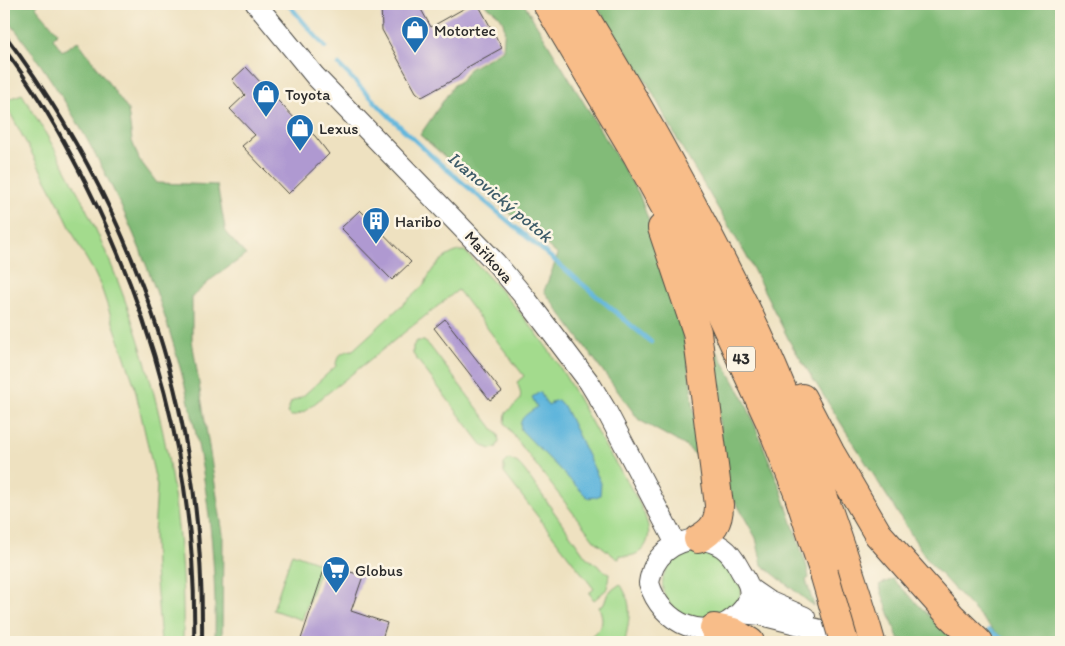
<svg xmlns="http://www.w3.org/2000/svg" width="1065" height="646" viewBox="0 0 1065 646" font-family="Itim,sans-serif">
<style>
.green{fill:#a3db8d;stroke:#67835c}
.forest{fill:#82bb78;stroke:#567352}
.water{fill:#60b6dc;stroke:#467084}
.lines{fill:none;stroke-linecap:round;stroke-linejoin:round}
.stream{stroke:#60b6dc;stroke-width:4.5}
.building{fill:#af99d1}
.minor-casing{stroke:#484641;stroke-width:22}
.highway-casing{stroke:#484641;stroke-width:30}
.minor{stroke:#fff;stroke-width:20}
.highway{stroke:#f8bd89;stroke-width:28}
.rail{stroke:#2b2b2b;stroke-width:4}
.highway-bridge-casing{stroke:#484641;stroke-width:30;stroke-linecap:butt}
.highway-bridge{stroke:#f8bd89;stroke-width:28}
.labels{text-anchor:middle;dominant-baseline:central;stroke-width:5;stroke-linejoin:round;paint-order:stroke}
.shield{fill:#fcf5e5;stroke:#6a6863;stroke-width:1}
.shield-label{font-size:15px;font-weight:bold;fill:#2b2b2b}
.poi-label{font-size:16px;fill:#2b2b2b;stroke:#fcf5e5;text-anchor:start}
.street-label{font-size:16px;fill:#2b2b2b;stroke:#fcf5e5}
.water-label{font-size:18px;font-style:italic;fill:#3e5c69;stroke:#fcf5e5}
</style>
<rect width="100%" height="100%" fill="#fcf5e5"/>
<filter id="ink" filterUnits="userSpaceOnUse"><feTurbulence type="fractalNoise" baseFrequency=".02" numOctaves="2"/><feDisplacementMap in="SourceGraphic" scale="10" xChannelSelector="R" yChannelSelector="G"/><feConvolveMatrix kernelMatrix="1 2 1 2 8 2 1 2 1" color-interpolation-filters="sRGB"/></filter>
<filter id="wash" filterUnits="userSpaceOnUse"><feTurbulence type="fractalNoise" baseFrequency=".0096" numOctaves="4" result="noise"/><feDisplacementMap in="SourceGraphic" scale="20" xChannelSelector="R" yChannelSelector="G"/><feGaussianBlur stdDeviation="1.12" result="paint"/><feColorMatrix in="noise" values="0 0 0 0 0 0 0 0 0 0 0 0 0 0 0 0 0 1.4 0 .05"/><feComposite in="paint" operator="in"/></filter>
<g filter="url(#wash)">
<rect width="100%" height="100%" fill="#eee1c0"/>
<path class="green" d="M22,94c27,44 53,89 74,136 59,128 90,272 87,412h-22l-6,-72 -1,-36 3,-48 -23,-102 -33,-97 -8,-17 -13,-22 -20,-42 -53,-99h-3v-6z
M459,251h6c25,28 52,56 75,87 25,33 42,69 63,105 13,23 39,57 45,83 4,19 -10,34 -28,29l-1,4 -3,-1 -22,-18 -74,-96 -15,-21 1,-10c13,-13 19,-11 11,-31l7,-6 -66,-86 -153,121 -11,5h-4l-3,-3 4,-11 12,-6 33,-30c0,-11 8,-15 17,-16l72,-66c6,-16 17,-28 34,-33z
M417,341h7l5,4 69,90 1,7 -3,6 -5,1 -8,-3 -70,-92v-8z
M509,459l9,4 7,8 61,86 23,17 -2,15 -13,11 -5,-7 5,-4 -90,-116v-9z
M694,551l21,4 27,33 -4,17 -23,16 -32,-3c-6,-7 -17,-16 -19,-24 -7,-23 11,-37 30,-43z
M292,553l30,11 -20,56 -29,-10z
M620,584c14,20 9,35 5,58h-42c15,-12 24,-14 16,-35l5,-3 4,-11z"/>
<path class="forest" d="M4,4h35l-3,3 22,26 -5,5 9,13 16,-10 50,69 4,31 7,18 18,24 60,2 9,48 20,22 -33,23 -21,19v43l31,194 -1,108h-7c5,-221 -74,-454 -211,-627z
M484,4h40l115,190 31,85 16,68 14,111 -16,-13 -45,-25 -95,-129 14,-36 -138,-120 34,-50 8,-5 7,-11 34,-19c2,-27 5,-30 -19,-46z
M595,4h466v638h-51l-16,-11 -66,-70 -137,-217 -45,-89 -64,-107 -38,-71z
M712,350l6,3 27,48 36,89 26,77 2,11 -3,2 8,26 -52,-41 -6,-27 -18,-32 -12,-16z
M893,579l62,63h-44l-13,-4 -19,-53z"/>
<path class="water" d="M540,392l8,14 4,-2 -1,-2 7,-2 7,8 36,75 -1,12 -4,2 -8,1 -67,-68c-3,-13 7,-16 16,-23l-5,-10z"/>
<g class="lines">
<path class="stream" d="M288,4l37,43
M339,65l50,51 48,45 214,181
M989,630l18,12"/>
</g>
<g id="blocks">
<path class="building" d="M381,4h37l13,23 41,-23h6l24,44 -36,20 -8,9 -36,20 -6,-5 -34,-62z
M246,67l52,55 17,14 14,18 -41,40 -46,-48 13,-11 -25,-26 15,-14 -13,-15z
M360,210l51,52 -19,18 -51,-52z
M445,319l57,73 -12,8 -56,-72z
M326,564l37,12 -12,35 36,12 -6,19h-81z"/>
</g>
</g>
<g filter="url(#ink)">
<use href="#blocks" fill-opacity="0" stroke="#484641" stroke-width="1"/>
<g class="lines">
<defs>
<path id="minor" d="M256,4l59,72 181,187 31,37 62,82 17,28 70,134
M698,539c21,3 31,10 41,29 3,6 9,13 10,20 2,9 -3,18 -9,24 -32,34 -79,12 -91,-29 4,-27 23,-42 49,-44z
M749,588l19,13 37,16
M740,613l21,2 87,22"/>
<path id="highway" d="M547,4l90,151 71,132 62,135 28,71 26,80
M577,4c60,98 117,200 168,303 30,61 55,125 78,188 17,49 34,97 48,147
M662,228l35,104 22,173c0,17 -6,26 -21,34
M802,398l28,54 48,82 73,82 27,26
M714,628l19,4 17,10"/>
</defs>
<use href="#minor" class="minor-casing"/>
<use href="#highway" class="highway-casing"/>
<use href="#minor" class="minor"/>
<use href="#highway" class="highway"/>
<path class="rail" d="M4,34c83,110 145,240 175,375 17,76 24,156 23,233
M4,49c26,34 48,70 68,108 80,148 126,317 122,485"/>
<defs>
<path id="highway-bridge" d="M824,573l20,69"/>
</defs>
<use href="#highway-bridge" class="highway-bridge-casing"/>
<use href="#highway-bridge" class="highway-bridge"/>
</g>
</g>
<defs>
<symbol id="shop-pin" viewBox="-11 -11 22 30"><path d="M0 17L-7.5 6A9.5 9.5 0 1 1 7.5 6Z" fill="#1f6fb2" stroke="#fcf5e5"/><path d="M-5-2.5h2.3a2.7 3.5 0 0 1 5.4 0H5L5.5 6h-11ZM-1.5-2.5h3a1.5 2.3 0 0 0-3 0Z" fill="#fff"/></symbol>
<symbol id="building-pin" viewBox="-11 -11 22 30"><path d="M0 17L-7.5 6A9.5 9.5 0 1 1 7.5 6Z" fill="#1f6fb2" stroke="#fcf5e5"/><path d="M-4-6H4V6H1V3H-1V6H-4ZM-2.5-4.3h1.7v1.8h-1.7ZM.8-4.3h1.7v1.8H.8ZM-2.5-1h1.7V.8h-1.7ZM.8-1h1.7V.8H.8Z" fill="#fff"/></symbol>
<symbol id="supermarket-pin" viewBox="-11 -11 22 30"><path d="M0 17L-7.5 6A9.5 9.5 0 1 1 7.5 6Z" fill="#1f6fb2" stroke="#fcf5e5"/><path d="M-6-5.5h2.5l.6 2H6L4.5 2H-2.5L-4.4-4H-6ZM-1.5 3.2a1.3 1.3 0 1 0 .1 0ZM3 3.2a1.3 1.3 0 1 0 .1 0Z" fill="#fff"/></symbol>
</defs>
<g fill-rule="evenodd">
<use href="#shop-pin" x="399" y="14" width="32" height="43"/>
<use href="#shop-pin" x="250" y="78" width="32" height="43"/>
<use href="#shop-pin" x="284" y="112" width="32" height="43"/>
<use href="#building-pin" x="360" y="205" width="32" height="43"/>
<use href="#supermarket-pin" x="320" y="554" width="32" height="43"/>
</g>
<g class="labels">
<rect class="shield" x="727" y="346.5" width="28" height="25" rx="4"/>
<g class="shield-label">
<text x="741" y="359">43</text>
</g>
<g class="poi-label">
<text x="434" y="30">Motortec</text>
<text x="285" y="94">Toyota</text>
<text x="319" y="128">Lexus</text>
<text x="395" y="221">Haribo</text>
<text x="355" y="570">Globus</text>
</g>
<g class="street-label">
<text transform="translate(489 257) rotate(48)">Maříkova</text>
</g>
<g class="water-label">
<text transform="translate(500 197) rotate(40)">Ivanovický potok</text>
</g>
</g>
<rect width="1065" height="646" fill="none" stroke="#fcf5e5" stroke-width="20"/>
</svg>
